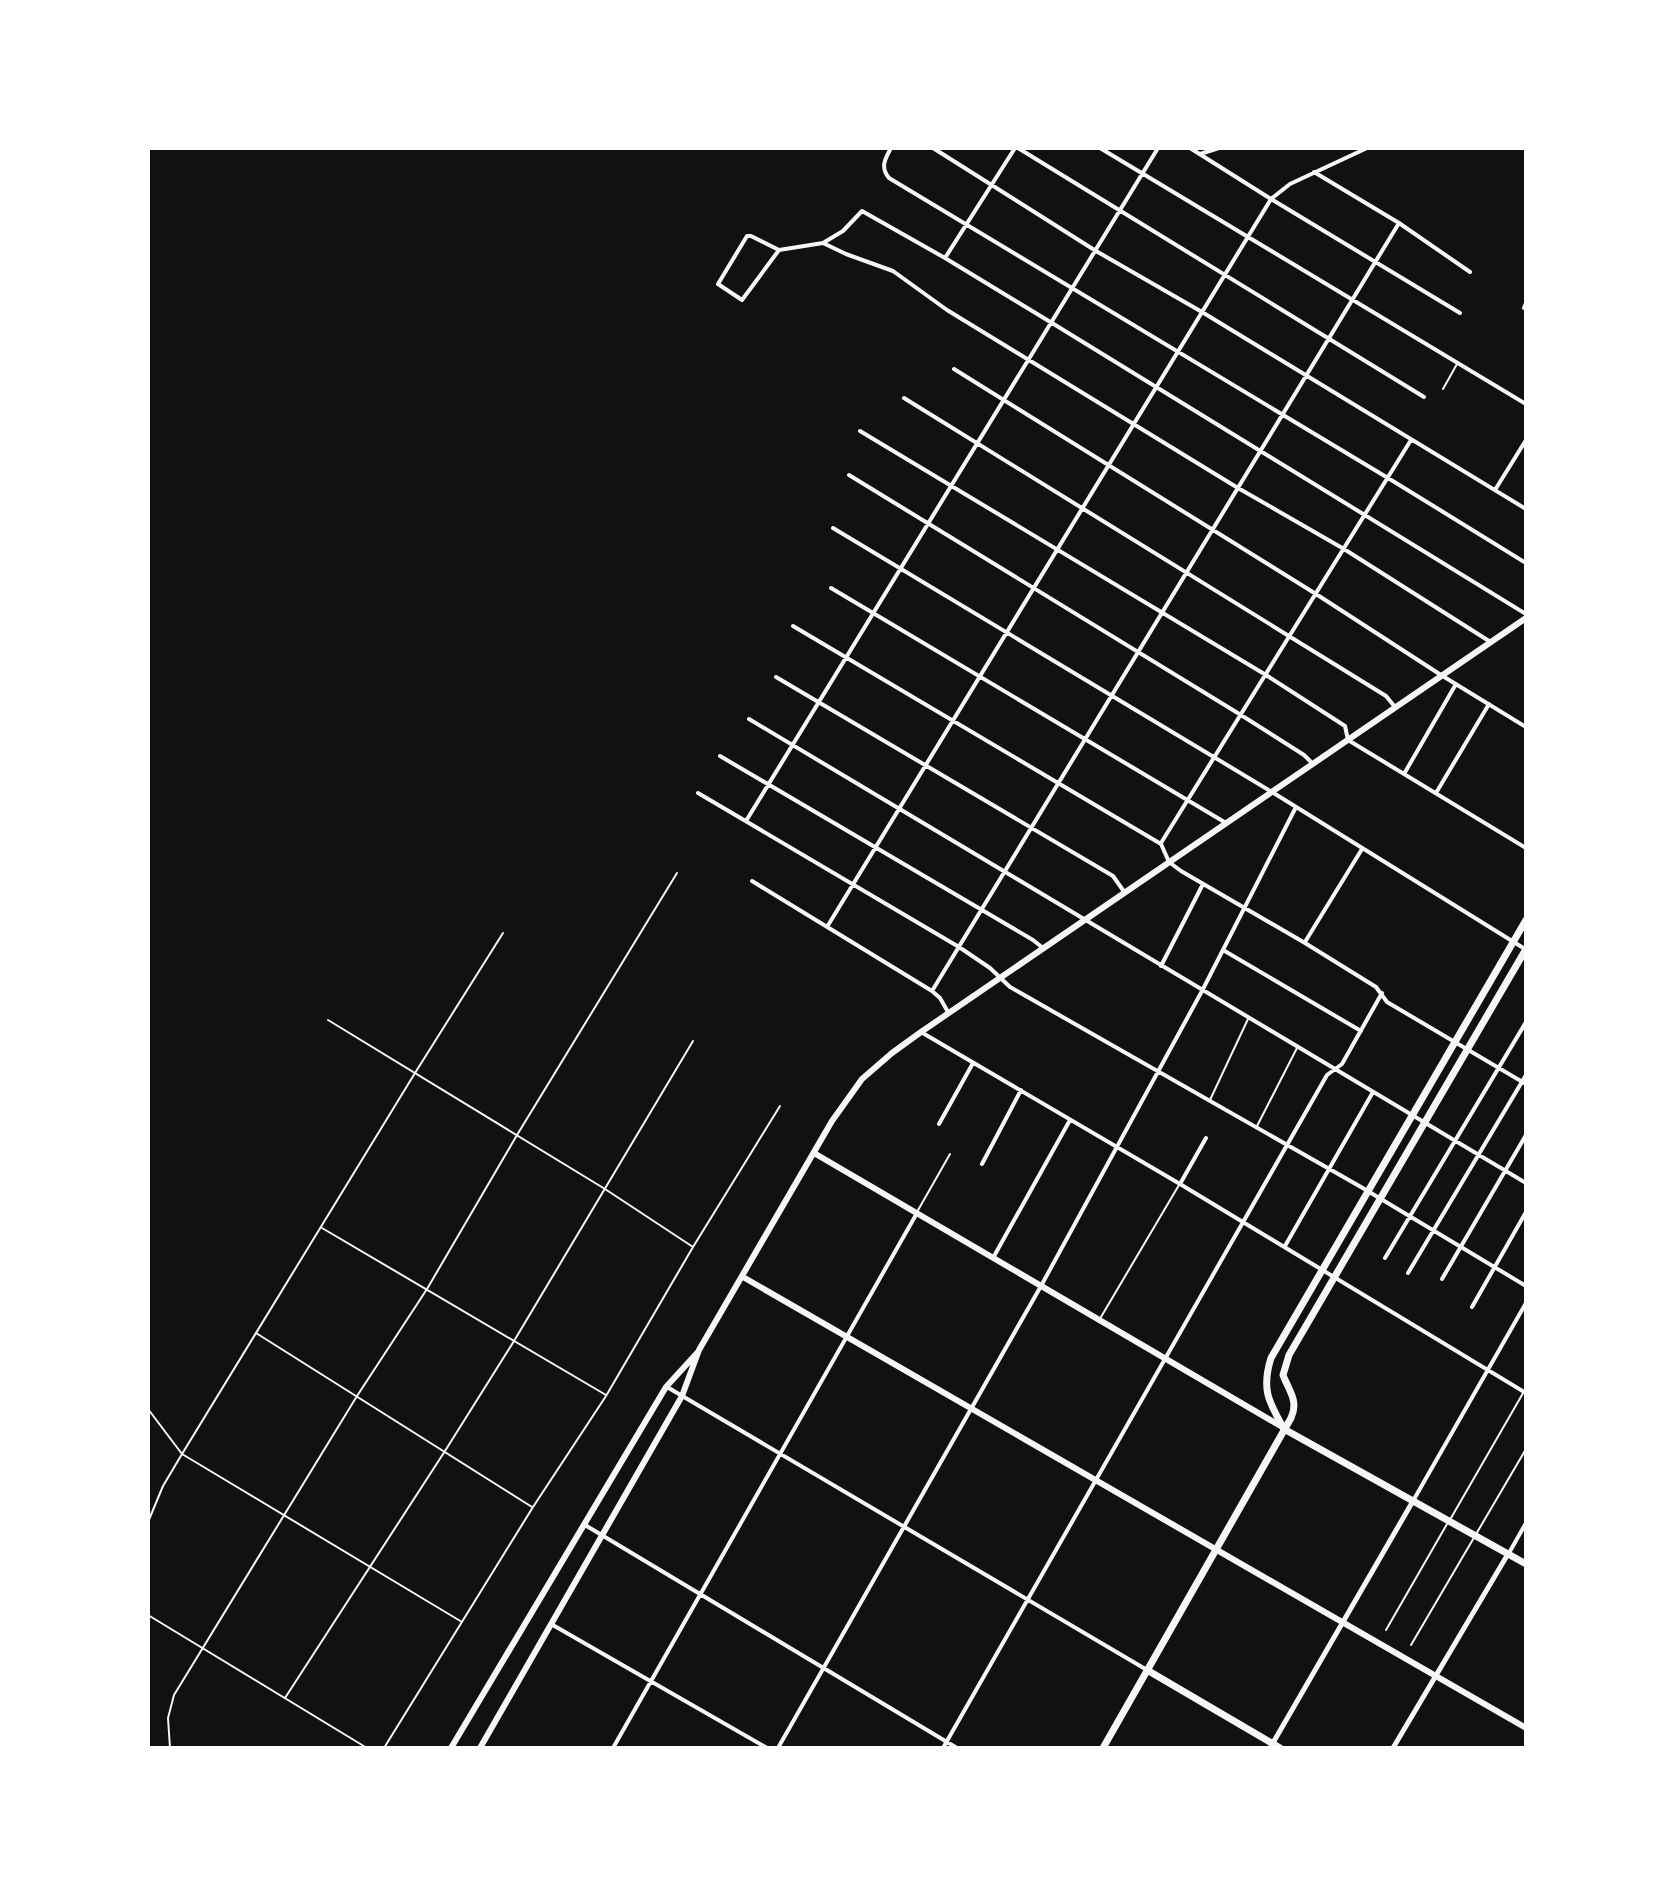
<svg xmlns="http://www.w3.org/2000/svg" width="1674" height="1896" viewBox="0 0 1674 1896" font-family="Karla,sans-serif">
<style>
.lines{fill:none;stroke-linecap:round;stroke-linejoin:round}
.service{stroke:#f5f5f5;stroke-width:2}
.minor{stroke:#f5f5f5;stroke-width:4}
.tertiary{stroke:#f5f5f5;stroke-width:5}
.secondary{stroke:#f5f5f5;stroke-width:6}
.primary{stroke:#f5f5f5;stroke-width:7}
</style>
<rect width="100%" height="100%" fill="#111"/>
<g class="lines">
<path class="service" d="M1443,389l14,-25
M328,1020l277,169 88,58
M1210,1100l38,-81
M1256,1128l41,-80
M917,1212l33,-58
M322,1228l284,167
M1101,1317l78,-132
M256,1333l276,174
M148,1409l34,45 280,168
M1451,1518l75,-130
M148,1522l15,-36 19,-32 233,-381 88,-140
M148,1615l219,133
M1386,1630l61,-106
M1411,1645l115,-196
M285,1698l160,-247 69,-110 179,-300
M170,1748l-2,-30 6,-23 183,-299 70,-107 90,-154 160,-262
M384,1748l149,-241 73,-111 87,-149 87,-141"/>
<path class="minor" d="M891,148c-6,11 -11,19 -2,30l499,300 138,85
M933,148l163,103 106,61 324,197
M1018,148l406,249
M1100,148l426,256
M1190,148l81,51 189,114
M1200,154l19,-6
M1314,172l85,51 71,49
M823,243l23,11 47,17 54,39 291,178 106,61 145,92
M779,250l-28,-14h-4l-29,48 24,16 37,-50 44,-7 20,-12 19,-20 83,47 107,65 474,291
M945,258l70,-110
M1524,308l2,-5
M954,369l362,225 125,81 85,52
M904,398l482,298 9,11
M860,431l406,244 79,51 3,14 178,108
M849,475l392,240 63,40 9,9
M1495,490l31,-50
M833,528l439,264 253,157
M831,588l395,235
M793,626l368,218 8,18 12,9 124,72 71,44 11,15 139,82
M776,677l337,199 12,17
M749,719l777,464
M720,756l262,154 51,30 10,8
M1404,774l52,-90
M698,793l261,154 31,21 20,19 351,200 165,99
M1436,793l53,-89
M746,821l412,-673
M1161,843l250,-403
M752,881l180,110 8,7 8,14
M827,927l444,-728 19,-15 77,-36
M1305,942l57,-93
M1223,950l138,81
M1161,966l42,-82
M932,991l467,-768
M921,1032l259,152 346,209
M939,1124l34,-61
M982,1164l39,-74
M1180,1184l26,-46
M1285,1246l88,-154
M993,1258l77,-138
M1385,1258l141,-236
M1408,1273l118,-198
M1442,1279l84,-144
M1472,1307l54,-95
M667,1387l480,283
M1413,1501l113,-198
M585,1525l372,223
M1509,1553l17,-30
M551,1624l216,124
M613,1748l304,-535
M778,1748l263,-462 161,-295 94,-184
M943,1748l384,-673 15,-11 40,-71"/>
<path class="tertiary" d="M1270,1748l143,-247
M1393,1748l115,-194"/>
<path class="secondary" d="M814,1153l470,275
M743,1277l783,451
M451,1748l215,-361 31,-34
M480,1748l202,-352 17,-46 133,-229 30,-42 30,-26 29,-21 605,-414"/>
<path class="primary" d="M1284,1429c-15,-27 -23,-39 -13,-71l255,-438
M1284,1429l242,135
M1147,1670l133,78
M1103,1748l188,-330c8,-17 -2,-27 -8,-43l6,-20 237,-406"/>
</g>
<rect width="1674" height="1896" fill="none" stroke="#ffffff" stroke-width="300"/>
</svg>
